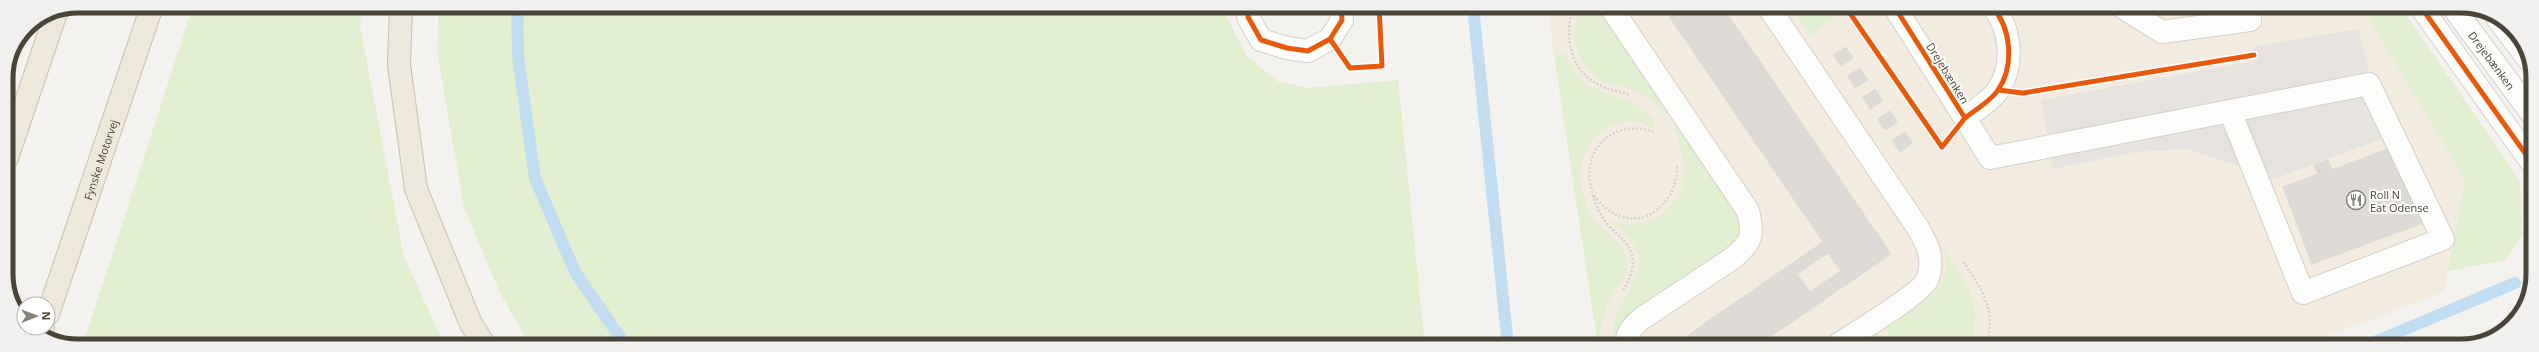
<svg xmlns="http://www.w3.org/2000/svg" width="2539" height="352" viewBox="0 0 2539 352" font-family="'Open Sans',sans-serif">
<style>
.commercial{fill:#f3ebdf}
.green{fill:#e1eecf}
.parking{fill:#e6e3df}
.lines{fill:none;stroke-linecap:round;stroke-linejoin:round}
.stream{stroke:#c0ddf1;stroke-width:12}
.building{fill:#dedbd6;stroke:#dcd9d4;fill-rule:evenodd}
.minor-casing{stroke:#d2d0cb;stroke-width:24}
.highway-casing{stroke:#ccbfa9;stroke-width:24}
.path{stroke:#d3d2cc;stroke-width:2.5;stroke-dasharray:2 2;stroke-linecap:butt}
.minor{stroke:#fdfdfc;stroke-width:22}
.highway{stroke:#ede8db;stroke-width:22}
.cycleway-casing{stroke:#fff;stroke-width:8}
.cycleway{stroke:#e8590c;stroke-width:5}
.labels{text-anchor:middle;dominant-baseline:central;stroke-width:4;stroke-linejoin:round;paint-order:stroke}
.street-label{font-size:11px;fill:#4b4439;stroke:#fff}
.poi-label{font-size:11px;fill:#4b4439;stroke:#fff;text-anchor:start}
.rim{fill:none;stroke:#4b4439;stroke-width:5}
</style>
<rect width="100%" height="100%" fill="#f4f2ee"/>
<path class="commercial" d="M1547,6l815,1 103,172 -21,113 -142,54h-704z"/>
<path class="green" d="M193,6h169l-2,20 44,231 41,89 -362,-1z
M439,6h786v8l22,42 30,25 31,7 90,-8 27,266h-894l-31,-53 -36,-86 -27,-155z
M1581,6h15l72,107 -3,2c-9,-12 -24,-24 -39,-28 -9,-2 -19,-3 -27,-8 -26,-17 -29,-46 -18,-73z
M1791,6h41l6,9 -27,21z
M2362,7h39l119,174 2,55 -17,24 -57,11 17,-92z
M1564,54l22,31 49,19 19,16v8c-13,-7 -28,-9 -41,-3 -39,16 -40,66 -18,96 11,16 31,21 32,42 1,12 -8,20 -14,30 -9,16 -14,34 -12,53h-3l-44,-291z
M1677,126c13,19 61,81 63,99 1,9 -5,16 -10,22l-113,89 -2,10h-2c-7,-57 66,-77 -5,-126 7,1 14,4 21,4 27,1 50,-19 55,-45 3,-16 -4,-36 -10,-51z
M1943,248c24,34 40,53 28,96l-74,2 -12,-19c30,-20 74,-36 58,-79z
M1877,332l9,14h-28z"/>
<path class="parking" d="M2358,29l29,108 -113,42 -86,-30 -53,3 -82,17 -12,-69 214,-39 -2,-14z"/>
<g class="lines">
<path class="stream" d="M517,6l1,51 17,121 40,94 51,74
M1473,6l35,340
M2365,346l150,-63"/>
</g>
<path class="building" d="M1662,6h60l169,248 -134,92h-85l151,-104zM1828,253l13,18 -31,21 -13,-18z
M1846,47l7,11 -12,8 -8,-11z
M1860,68l8,12 -13,8 -7,-12z
M1875,89l8,12 -13,8 -7,-12z
M1890,111l7,11 -12,8 -7,-11z
M1905,132l7,11 -12,9 -8,-12z
M2395,146l28,77 -111,41 -29,-77 35,-13 -4,-9 14,-5 4,10z"/>
<g class="lines">
<defs>
<g id="minor">
<path d="M1249,6l-1,11 13,23 26,8 21,3 22,-12 12,-19 -1,-14"/>
<path d="M1610,6l138,205c6,24 4,31 -15,47l-92,61c-8,7 -16,15 -14,27"/>
<path d="M1768,6l150,222c10,17 17,32 9,52 -5,13 -75,55 -91,66"/>
<path d="M1894,6l71,112c10,-8 26,-17 33,-28 17,-25 13,-62 -6,-84"/>
<path d="M2122,7l40,25 88,-12 -1,-13"/>
<path d="M2421,7l111,156"/>
<path id="s1" d="M2453,7l79,107"/>
<path d="M2498,19l31,41"/>
<path d="M1965,118l25,40 379,-74 74,155 -140,54 -73,-182"/>
</g>
<g id="highway">
<path d="M401,6l-2,59 17,124 55,135 14,22"/>
<path d="M7,158l50,-148"/>
<path id="s2" d="M48,314l104,-308"/>
<path d="M42,333l1,-5"/>
</g>
</defs>
<use href="#minor" class="minor-casing"/>
<use href="#highway" class="highway-casing"/>
<path class="path" d="M1574,6c-12,33 -3,69 32,82 7,3 16,3 23,7
M1594,196c6,6 13,15 21,18 33,17 64,-16 62,-49
M1963,262c20,28 34,49 23,84
M1623,290c7,-10 12,-23 9,-35 -4,-14 -15,-20 -24,-30 -10,-12 -15,-27 -18,-42 -6,-39 28,-64 64,-51"/>
<use href="#minor" class="minor"/>
<use href="#highway" class="highway"/>
<defs>
<path id="cycleway" d="M1249,6l-1,11 13,23 26,8 21,3 22,-12 12,-19 -1,-14
M1845,6l97,141 23,-29
M1894,6l71,112c10,-8 26,-17 33,-28 17,-25 13,-62 -6,-84
M2421,7l111,156
M1330,39l20,29 32,-2 -3,-60
M1998,90l25,3 231,-38"/>
</defs>
<use href="#cycleway" class="cycleway-casing"/>
<use href="#cycleway" class="cycleway"/>
</g>
<defs>
<symbol id="restaurant-ring" viewBox="-11 -11 22 22"><circle r="9.5" fill="#fff" stroke="#868178" stroke-width="1.5"/><path d="M-5-6h1v4h1v-4h1v4h1v-4h1v5L-1.5 .5V6h-2V.5L-5-1ZM5-6V6H3V1.5H1.5Q1.5-4 5-6Z" fill="#868178"/></symbol>
</defs>
<g fill-rule="evenodd">
<use href="#restaurant-ring" x="2345" y="189" width="22" height="22"/>
</g>
<g class="labels">
<g class="street-label">
<text stroke="none"><textPath href="#s1" startOffset="66">Drejebænken</textPath></text>
<text transform="translate(1948 73) rotate(58)">Drejebænken</text>
<text stroke="none"><textPath href="#s2" startOffset="163">Fynske Motorvej</textPath></text>
</g>
<g class="poi-label">
<text x="2370" y="194">Roll N<tspan x="2370" dy="13">Eat Odense</tspan></text>
</g>
</g>
<path d="M0 0H2539V352H0ZM78 13H2461A65 65 0 0 1 2526 78V274A65 65 0 0 1 2461 339H78A65 65 0 0 1 13 274V78A65 65 0 0 1 78 13Z" fill="#f1f0ef" fill-rule="evenodd"/>
<path class="rim" d="M78 13H2461A65 65 0 0 1 2526 78V274A65 65 0 0 1 2461 339H78A65 65 0 0 1 13 274V78A65 65 0 0 1 78 13Z"/>
<g transform="translate(36 316) rotate(89)"><circle r="19" fill="#ffffff" stroke="#b7b4b0"/>
<path d="M0-3L7 15L0 10L-7 15Z" fill="#868178"/>
<text y="-6" font-size="11" font-weight="bold" text-anchor="middle" fill="#4b4439">N</text>
</g>
</svg>
